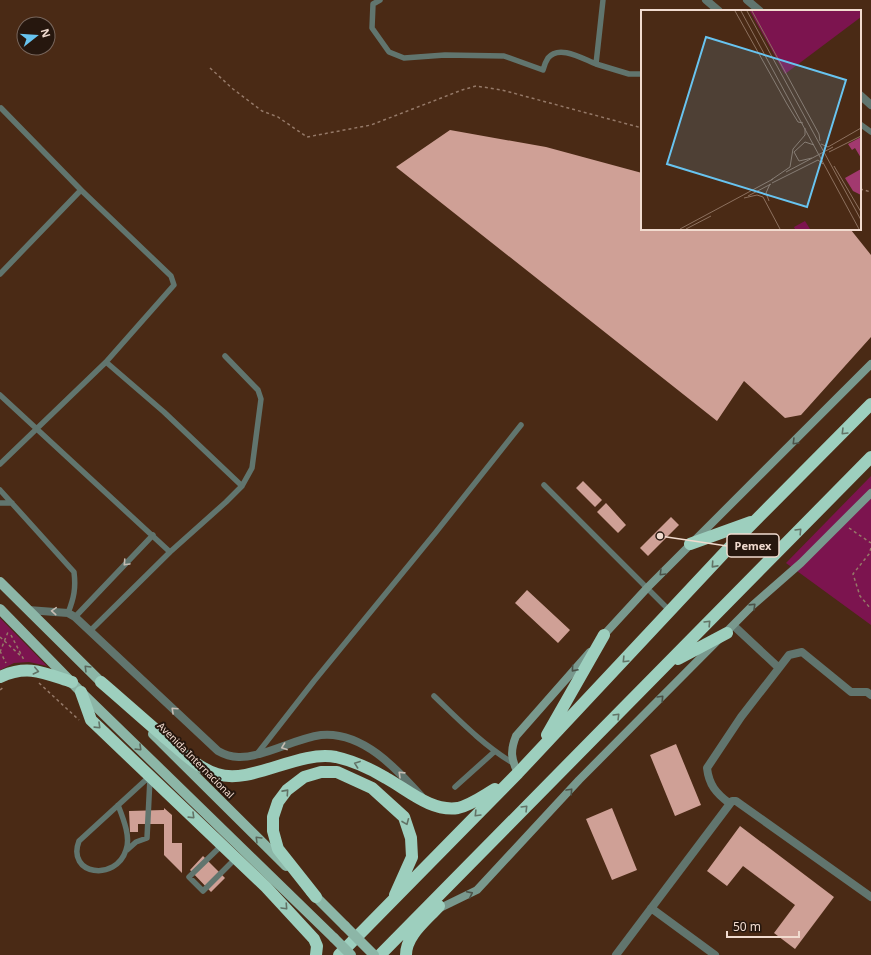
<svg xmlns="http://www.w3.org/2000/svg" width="871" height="955" viewBox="0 0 871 955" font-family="'Noto Sans',sans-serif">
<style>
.green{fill:#7c144f}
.building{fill:#cfa096}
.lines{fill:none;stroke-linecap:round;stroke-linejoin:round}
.path{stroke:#957968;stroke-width:1.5;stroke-dasharray:3 3;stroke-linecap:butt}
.lane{stroke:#61756e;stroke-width:5.5}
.street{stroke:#61756e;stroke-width:8}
.secondary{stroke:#79998e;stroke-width:8}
.primary{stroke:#8cb6a7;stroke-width:10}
.highway{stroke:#9dcfbe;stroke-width:12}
.primary-bridge{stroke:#8cb6a7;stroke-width:10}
.oneway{stroke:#627366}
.oneway2{stroke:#4b5248}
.oneway3{stroke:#c6bcb2}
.oneway4{stroke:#59665a}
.labels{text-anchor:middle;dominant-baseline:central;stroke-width:4;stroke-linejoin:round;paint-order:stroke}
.street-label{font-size:10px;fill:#f1dbcf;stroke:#26170e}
.inset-road{fill:none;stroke:#8d715f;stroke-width:1}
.view{fill:#68c4f0;fill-opacity:0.15;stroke:#68c4f0;stroke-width:2}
.inset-edge{fill:none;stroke:#f1dbcf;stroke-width:2}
.leader{fill:none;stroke:#f1dbcf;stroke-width:1.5}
.callout-dot{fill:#f1dbcf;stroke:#26170e;stroke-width:1.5}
.callout{fill:#26170e;stroke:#f1dbcf;stroke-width:1.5}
.callout-label{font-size:11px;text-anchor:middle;font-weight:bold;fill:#f1dbcf}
</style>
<rect width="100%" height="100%" fill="#4a2a15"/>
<path class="green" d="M871,476v149l-85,-62z
M0,618l47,48 -18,-4 -15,1 -14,7z"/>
<path class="building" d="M450,130l96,17 96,26v56l209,1 20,25v82l-70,78 -16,3 -41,-37 -27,40 -321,-254z
M583,481l19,19 -7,7 -19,-19z
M606,503l20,22 -8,8 -21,-21z
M671,517l8,8 -31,31 -8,-8z
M527,590l43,40 -12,13 -43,-40z
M676,744l25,61 -26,11 -25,-61z
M164,808l8,7v28h10v30l-18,-18v-31h-26v8h-8l-1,-21 35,-1z
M612,808l25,62 -25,10 -26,-61z
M740,826l94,71 -39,52 -21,-16 21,-28 -52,-39 -16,20 -20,-15z
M203,856l22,22 -14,14 -21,-22z"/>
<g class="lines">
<path class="path" d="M210,68l23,21 29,22 16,6 29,20 64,-12 91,-35 14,-4 26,4 140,38
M860,189l11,3
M849,528l22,15
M871,548l-2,6 -16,20 7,22 11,13
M11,635l13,25
M0,637l22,20
M0,651l6,12
M0,652l8,-20
M39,683l40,37
M0,690l4,-3"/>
<path class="lane" d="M380,0l-7,4 -1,24 17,24 15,6 41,-3 59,1 39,14c1,-4 3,-9 5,-12 11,-14 35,1 48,6l7,-64
M596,64l33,10h13
M1,108l80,82
M860,124l11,8
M0,274l81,-84 90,86 3,9 -68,77
M0,395l170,157
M0,464l106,-102 58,50 78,74
M544,485l126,126
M0,490l74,82c2,16 0,26 -6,41
M0,503h12
M75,617l78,-82
M90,631l80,-79 56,-50 16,-16 10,-18 9,-69 -3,-9 -33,-34
M434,696c25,24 49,49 79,67
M257,754l57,-73 122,-149 85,-107
M455,787l39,-35
M118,805c5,13 13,32 8,45 -10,32 -60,25 -47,-9l71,-65
M222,845l-33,32 14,14 33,-33
M127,850l9,-8 11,-4 3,-60"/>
<path class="street" d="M706,0l13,11
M747,0l13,11
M860,95l11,10
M28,610l40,3 7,4 143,134c14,8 27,7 41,3 20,-5 41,-16 62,-19 41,-4 75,33 100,61
M734,626l45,42 10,-13 13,-3 49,40h16l4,3
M729,803c-13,-10 -20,-18 -22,-35l34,-51 38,-49
M651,908l64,47
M616,955l116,-154h4l135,96"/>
<path class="secondary" d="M601,638l47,-51 223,-223
M518,773c-7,-14 -8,-22 -2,-37l74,-84
M436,910l41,-20 102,-110 174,-175 48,-42 70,-70"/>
<path class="primary" d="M0,582l106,105
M0,609l81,83 253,246
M153,734l133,132
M311,892l34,34"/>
<path class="highway" d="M690,544l61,-22
M678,659l49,-26
M0,677c28,-13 44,-4 72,5
M101,682c21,18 41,36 62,54 16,13 34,32 54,38 35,11 80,-24 119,-17 18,4 35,12 50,21 22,12 45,34 72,30 13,-3 25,-12 37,-19
M81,692l10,28 175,167 48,52 3,7 -1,9
M547,735l57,-100
M316,897l-38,-48 -5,-18v-14l5,-15 9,-12 17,-13 17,-5h16l35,16 32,29 7,21 1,19 -17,38
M339,955l179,-182 223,-238 130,-131
M380,955l491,-498
M406,955c0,-20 21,-35 33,-49"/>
<path class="primary-bridge" d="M345,926l29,29
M334,938l17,17"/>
</g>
<defs><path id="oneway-chevron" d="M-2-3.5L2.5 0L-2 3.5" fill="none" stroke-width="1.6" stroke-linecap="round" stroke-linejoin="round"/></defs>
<g class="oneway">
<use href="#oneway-chevron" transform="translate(844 432) rotate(135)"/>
<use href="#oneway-chevron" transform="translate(799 531) rotate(-46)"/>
<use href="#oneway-chevron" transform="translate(714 565) rotate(132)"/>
<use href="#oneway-chevron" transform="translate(708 623) rotate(-46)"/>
<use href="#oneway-chevron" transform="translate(625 660) rotate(134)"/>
<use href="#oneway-chevron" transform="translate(36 671) rotate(13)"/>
<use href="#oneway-chevron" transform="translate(617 716) rotate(-45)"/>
<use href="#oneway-chevron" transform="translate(98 726) rotate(44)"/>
<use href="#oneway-chevron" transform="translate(357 764) rotate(-160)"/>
<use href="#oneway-chevron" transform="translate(286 792) rotate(-48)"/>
<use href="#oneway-chevron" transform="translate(525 808) rotate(-45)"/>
<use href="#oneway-chevron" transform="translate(477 814) rotate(134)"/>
<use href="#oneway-chevron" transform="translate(192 816) rotate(44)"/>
<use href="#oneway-chevron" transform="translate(406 822) rotate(68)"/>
<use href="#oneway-chevron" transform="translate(285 907) rotate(47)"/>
</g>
<g class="oneway2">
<use href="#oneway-chevron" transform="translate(795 442) rotate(135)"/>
<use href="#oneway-chevron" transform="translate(662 573) rotate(135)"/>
<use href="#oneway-chevron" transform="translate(753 606) rotate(-44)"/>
<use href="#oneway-chevron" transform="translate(574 669) rotate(131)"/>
<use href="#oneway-chevron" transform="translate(661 698) rotate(-46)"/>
<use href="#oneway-chevron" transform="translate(570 791) rotate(-47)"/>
<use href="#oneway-chevron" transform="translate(470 894) rotate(-26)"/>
</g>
<g class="oneway3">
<use href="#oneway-chevron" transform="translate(126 563) rotate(133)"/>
<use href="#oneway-chevron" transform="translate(54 611) rotate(-176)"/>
<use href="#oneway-chevron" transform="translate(174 710) rotate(-137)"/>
<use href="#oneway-chevron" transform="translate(284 747) rotate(160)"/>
<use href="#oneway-chevron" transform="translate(401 774) rotate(-136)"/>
</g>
<g class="oneway4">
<use href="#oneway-chevron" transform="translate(87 668) rotate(-135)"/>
<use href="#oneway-chevron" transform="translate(139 748) rotate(44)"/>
<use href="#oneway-chevron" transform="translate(258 839) rotate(-135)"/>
</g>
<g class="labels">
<g class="street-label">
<text transform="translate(196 760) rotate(45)">Avenida Internacional</text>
</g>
</g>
<g transform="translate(641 10)">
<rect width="220" height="220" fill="#4a2a15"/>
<path d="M109,1h111v6l-76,57zM164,211l5,8h-15l-1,-2z" fill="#7c144f"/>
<path d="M220,127v21l-6,-10 -3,2 -4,-6zM220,159v26l-8,-4 -8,-13z" fill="#a2396f"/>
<path class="inset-road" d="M94,1l52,93 11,18 5,1M100,1l118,218M106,1l114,209M111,1l67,123 1,7M180,134l7,3 33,-19M188,142l32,-16M171,148l-13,3 -5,-9 11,-10 9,3M193,156l27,46M145,162l47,-25M130,170l19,-13 3,-18 12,-14v-7M131,173l46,-23 5,4M107,186l23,-12M103,188l13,-3 6,2 17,32M128,191l-3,-8 4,-9M39,219l93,-50M45,219l25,-13"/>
<path class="view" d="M65,27l140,43 -39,127 -140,-43z"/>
<rect width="220" height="220" class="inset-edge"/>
</g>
<path class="leader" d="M660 536L727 546"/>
<circle class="callout-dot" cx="660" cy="536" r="4"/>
<rect class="callout" x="727" y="534" width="52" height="23" rx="4"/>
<g class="callout-label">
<text x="753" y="550">Pemex</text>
</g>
<g transform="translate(36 36) rotate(73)"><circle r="19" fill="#26170e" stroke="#77655b"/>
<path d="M0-3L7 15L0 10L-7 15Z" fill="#68c4f0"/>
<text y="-6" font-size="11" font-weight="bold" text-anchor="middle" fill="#f1dbcf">N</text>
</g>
<path d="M727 931v6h72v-6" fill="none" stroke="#f1dbcf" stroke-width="2"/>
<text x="733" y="931" font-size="12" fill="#f1dbcf" stroke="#26170e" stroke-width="3" paint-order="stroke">50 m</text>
</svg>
